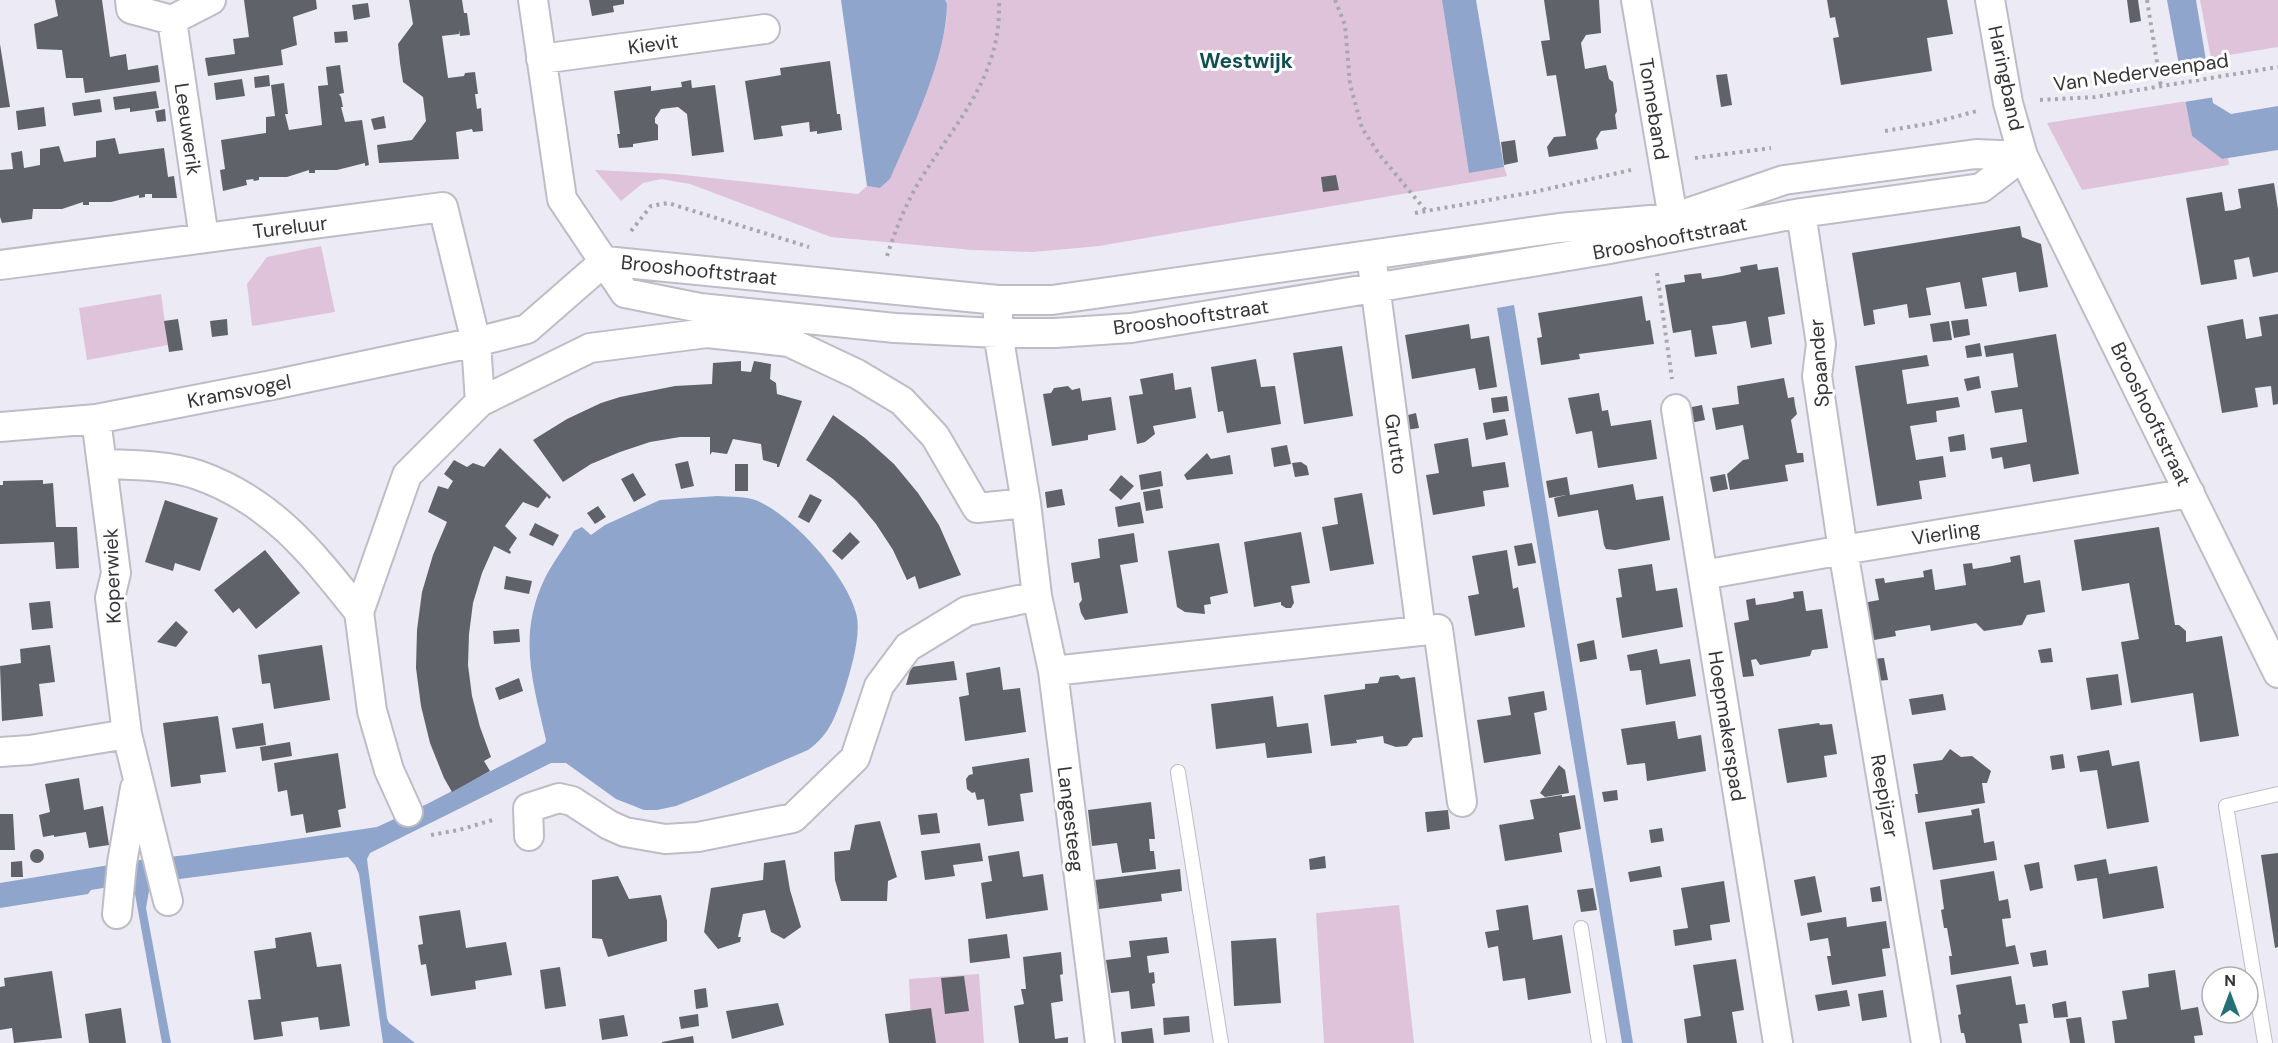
<svg xmlns="http://www.w3.org/2000/svg" width="2278" height="1043" viewBox="0 0 2278 1043" font-family="'DM Sans',sans-serif">
<style>
.green{fill:#dfc3da}
.water{fill:#8fa5cb}
.pier{fill:#eceaf4}
.building{fill:#606269}
.lines{fill:none;stroke-linecap:round;stroke-linejoin:round}
.lane-casing{stroke:#bebcc5;stroke-width:16}
.street-casing{stroke:#bebcc5;stroke-width:32}
.path{stroke:#a8a7ae;stroke-width:4;stroke-dasharray:3 4.5;stroke-linecap:butt}
.lane{stroke:#fff;stroke-width:14}
.street{stroke:#fff;stroke-width:28}
.labels{text-anchor:middle;dominant-baseline:central;stroke-width:6;stroke-linejoin:round;paint-order:stroke}
.street-label{font-size:20px;fill:#353437;stroke:#fff}
.neighbourhood-label{font-size:21px;font-weight:bold;fill:#104e55;stroke:#fff}
</style>
<rect width="100%" height="100%" fill="#eceaf4"/>
<path class="green" d="M945,0h497l27,172 35,-5 3,9 -408,70 -66,6 -61,-2 -141,-13 -141,-53 -29,-5 -18,4 -22,18 -26,-31 80,4 183,20 9,-8 13,2 10,-9c13,-30 68,-153 55,-179z
M2200,0h78v47l-67,11z
M2187,101l5,35 30,23 6,-1 1,7 -147,25 -35,-67z
M321,246l14,66 -83,14 -5,-42 20,-27z
M161,294l7,51 -81,15 -8,-52z
M1399,905l15,138h-90l-8,-130z
M979,974l5,69h-72l-3,-64z"/>
<path class="water" d="M841,0h104l2,4c0,52 -36,127 -57,175l-10,9 -13,-2z
M1442,0h34l28,167 -35,6z
M2167,0h29l17,103 18,11 47,-8v44l-56,9 -30,-23z
M1514,305l119,738h-11l-125,-735z
M717,496c13,1 30,0 41,5 36,16 88,74 98,112 6,21 -5,55 -11,76 -9,25 -14,45 -37,61l-102,44 -30,12 -19,4h-13l-28,-11 -50,-36h-15l-181,90 -3,6 20,159 2,5 26,20h-32l-24,-169 -4,-9 -7,-8 -176,23 -19,6 -4,5 -3,17 25,135h-9l-29,-160 -42,7 -3,4 -88,14v-25l140,-23 47,-5 190,-28 50,-23 118,-61 1,-3c-13,-58 -29,-104 -1,-162 8,-16 20,-31 29,-47l8,-4 9,8 14,-10 55,-25z"/>
<path class="pier" d="M2212,70l3,27 -31,5 -8,-26z"/>
<path class="building" d="M55,0h47l8,57 16,-3 2,16 30,-5 2,17 -75,11 -2,-15h-17l-4,-28 -25,-1 -3,-25 24,-8z
M244,0h72l1,9 -24,8 4,28 -16,5 2,15 -75,11 -3,-18 30,-4 -2,-15 16,-2z
M409,0h53l2,13h3l3,22 -10,1 -1,-6v4l-17,2 6,42 16,-2 1,-3 10,-1 3,22h-3l2,15 4,-1 2,23 -10,1 -1,-3 -16,3 3,27 -80,4 -2,-18 35,-5 14,-19 -3,-24 -20,-15 -3,-19 -2,-19 15,-20z
M589,0h35v4l-11,2 1,6 -22,4z
M1544,0h55l2,33 -15,2 -5,8 4,26 21,-4 3,14 4,3 4,29 -2,4 2,14 -16,2 -5,8 2,10 -49,8 -2,-10 7,-10 12,-1 -10,-61 -9,1 -6,-35 9,-1z
M1827,0h120l6,34 -26,4 5,33 -91,14 -8,-47 6,-1 -4,-20 -5,1z
M2127,0h11l3,21 -11,2z
M368,3l2,14 -16,3 -2,-15z
M347,31l1,11 -13,1 -1,-11z
M0,44l10,63 -10,1z
M830,61l7,53h3l2,16 -25,4v-3l-7,1 -1,-10 -28,4 2,10 -29,4 -9,-59 36,-6 -1,-7z
M340,65l4,28 -5,1 2,3 2,10h-2l4,15 17,-2 7,45 -4,1v-3l-28,7h-22v3h-6v-3l-22,7h-28v3l-5,1 -1,-2 -7,1 1,5 -24,6 -3,-21 5,-1 -4,-29 45,-7v-16l9,-1 -4,-31 13,-2 4,31h-3l4,16 33,-5 -4,-39 10,-1 -2,-18z
M1727,74l5,31 -11,2 -5,-32z
M269,75l1,11 -15,2 -1,-11z
M242,79l3,17 -29,4 -2,-17z
M691,80l1,8 23,-3 9,67 -32,4 -5,-42 -9,-7 -17,2 -6,9v5l3,2v15l-25,4v3l-14,1 -2,-14h3l-6,-43 37,-5v5l31,-4 -1,-5z
M156,91l3,17 -29,4v-4l-15,2 -2,-13z
M100,99l2,13 -28,4 -2,-13z
M44,107l2,19 -28,4 -2,-19z
M165,109l1,12 -9,1 -2,-11z
M384,116l2,12 -12,2 -3,-11z
M115,138l4,16 45,-6 4,29 6,-1 3,22h-25v-4h-7v3l-6,1v-3l-28,7h-22v3h-6v-3l-21,7h-29l-1,10 -30,4 -2,-6v-47l13,-1 -2,-16 11,-2 2,17 16,-3v-16l19,-3 5,16 32,-5v-16z
M1515,140l3,22 -14,3 -3,-23z
M1336,175l3,15 -16,2 -2,-15z
M2274,183l4,26v63l-25,5 -4,-20 -8,2 -7,1 3,19 -36,6 -15,-87 36,-6 3,19 9,-1 7,-2 -3,-19z
M2020,226l2,11 19,7 7,43 -29,5 -3,-20 -34,6 5,28 -22,3 -5,-27 -34,6 5,27 -22,3 -2,-14 -34,6 2,14 -11,2 -12,-73z
M1757,264l1,6 20,-3 7,47 -17,3 4,27 -21,4 -5,-27 -17,3 -17,2 5,28 -22,3 -4,-27 -18,3 -8,-48 20,-3 -1,-7 17,-2 1,6 20,-3 19,-4 -1,-5z
M1642,296l4,25 4,-1 4,24 -75,10 1,5 -39,6 -4,-27 5,-1 -4,-24z
M2278,314v90l-5,1 -2,-19 -16,2 3,19 -36,6 -15,-87 36,-7 3,20 16,-3 -3,-19z
M178,319l5,31 -14,2 -5,-31z
M227,319l1,16 -16,2 -2,-16z
M1968,319l2,16 -16,3 -3,-17z
M1949,321l3,19 -19,2 -3,-18z
M1469,324l2,15 18,-3 8,51 -18,3 -4,-22 -63,11 -7,-44z
M2056,334l23,140 -46,8 -3,-18 -26,5 -2,-12 -10,2 -2,-11 37,-6 -5,-33 -27,4 -4,-22 27,-4 -5,-34 -27,4 -2,-11z
M1980,343l2,13 -15,2 -2,-12z
M1342,346l11,70 -49,8 -11,-71z
M1927,355l2,11 -27,4 5,34 51,-7 2,10 -24,4 1,11 -27,4 6,34 27,-4 3,21 -27,4 3,18 -45,7 -22,-140z
M1256,359l5,28 14,-1 6,38 -54,9 -4,-22 -5,1 -7,-45z
M741,361v10l10,1 3,-11 17,3 -1,15 6,4 1,11 25,7 -23,66h-2v-3l-14,-4 -2,-16 -28,-5 -6,15 -15,-2 -2,3v-18h-30l-30,5 -30,10 -29,12 -28,18 -30,-42 34,-21 34,-16 19,-6 55,-11 37,-2 1,-21z
M1173,373l2,17 16,-3 5,31 -43,8 2,8 -10,8 -8,2 -8,-48 14,-2 -3,-15z
M1979,376l2,12 -14,3 -3,-12z
M1784,378l4,20 6,-1 1,8 2,9 -6,6 6,33h6l1,9 -19,3 3,16 -58,9 -3,-16 16,-14 6,-1 -6,-34 -27,5 -4,-22 27,-4 -2,-18z
M1068,386l4,4 8,-2 2,13 29,-4 5,33 -28,5v5l-36,6 -9,-52 8,-1 3,-5z
M1599,393l3,18 6,-1 3,16 40,-6 6,39 -59,9 -6,-37 -16,3 -8,-36z
M1507,396l2,15 -16,2 -2,-15z
M1702,405l3,15 -15,3 -3,-15z
M1416,413l3,15 -13,2 -2,-14z
M833,415l32,23 29,26 24,29 21,32 22,50 -42,14 -4,-13 -8,4 -14,-30 -17,-26 -20,-24 -23,-21 -27,-19z
M1505,419l3,16 -22,5 -3,-17z
M1964,434l2,16 -16,2 -2,-15z
M1468,438l4,29 33,-5 4,25 -26,4 2,15 -52,9 -7,-40 13,-2 -5,-29z
M1287,445l4,19 -17,3 -3,-19z
M500,448l51,49 -2,2 -2,-3 -9,12 -15,-6 -18,24 12,12 -8,12 2,2 -1,2 -16,-8 -12,27 -9,30 -4,31 -1,31 4,31 8,31 11,30 -7,4 6,10 -38,21 -8,-14 -14,-35 -9,-37 -5,-38 1,-38 5,-38 11,-37 14,-33 -19,-10 10,-26 10,3 5,-8 -9,-7 10,-14 13,7 6,-4 11,4z
M1207,453l4,6 19,-4 3,19 -46,6 -3,-5z
M688,461l6,25 -13,3 -6,-25z
M1301,462l6,4 2,9 -14,2 -3,-14z
M735,464h13v27h-13z
M1161,471l2,15 -22,4 -2,-15z
M633,473l13,22 -12,7 -13,-23z
M1725,474l3,15 -15,3 -3,-15z
M1121,475l13,11 -13,14 -12,-10z
M1567,477l3,18 63,-11 3,16 27,-4 7,44 -55,10 -9,-1 -2,-4 -6,-35 -40,7 -4,-19 12,-3 -17,3 -3,-17z
M43,480v4l10,-1 3,44h21l2,41 -23,1 -2,-27 -54,2v-59h3v-4z
M1062,489l3,16 -18,3 -2,-16z
M1160,489l3,19 -17,3 -3,-19z
M1362,493l12,71 -44,7 -8,-44 16,-3 -4,-26z
M810,494l12,6 -13,23 -11,-6z
M165,500l53,18 -18,53 -25,-8 -2,8 -28,-9z
M1140,502l4,21 -26,4 -3,-20z
M598,506l8,11 -11,7 -8,-11z
M535,523l24,12 -6,11 -24,-11z
M2159,527l16,98h4l7,6v11l36,-6 17,100 -39,6 -7,-49 -62,10 -10,-61 18,-3 -10,-56 -47,8 -8,-51z
M850,532l10,10 -18,18 -10,-9z
M1301,532l9,51 -19,3 3,17 -3,5h-5l-5,-3v-3l-27,5 -10,-65z
M1134,533l4,29 -18,3 8,48 -43,7 -4,-7 -2,-9 3,-4 -3,-18 -5,1 -3,-20 29,-5 -2,-19z
M1219,543l9,50 -18,4 1,7 -7,1 1,9 -20,-2 -8,-5 -9,-56z
M1532,543l4,20 -18,3 -4,-20z
M265,550l35,43 -44,36 -17,-21 -6,5 -19,-23z
M1507,550l6,39 5,-2 7,40 -50,9 -7,-40 11,-2 -7,-38z
M2020,555l4,28 16,-3 5,32 -18,3 -5,10 -38,6 -8,-8 -45,8 -1,-6 -35,6 1,5 -27,5 -6,-38 16,-3 -4,-21 9,-1 1,5 19,-3 20,-3 -1,-6 9,-2 3,21 31,-5 -3,-21 9,-1 1,6 19,-3 19,-4 -1,-5z
M1652,564l4,27 21,-3 6,39 -61,11 -6,-40 6,-1 -4,-28z
M506,576l26,5 -3,13 -25,-5z
M1803,591l3,20 16,-2 6,39 -16,2 -2,6 -50,9 -4,-6 -5,1 3,16 -11,1 -9,-54 15,-3 -3,-20 9,-2 1,7 20,-3 18,-4 -1,-6z
M50,601l3,27 -21,2 -3,-27z
M176,621l12,11 -12,15 -19,-5z
M519,629l1,13 -26,2 -1,-13z
M1594,640l3,19 -17,3 -3,-18z
M50,645l5,37 -16,2 4,32 -41,5 -2,-55 21,-3 -1,-14z
M322,645l8,55 -56,9 -4,-26 -8,1 -4,-29z
M2051,648l2,14 -12,1 -3,-13z
M1657,649l3,15 30,-5 6,37 -50,9 -5,-35 -11,1 -3,-16z
M1884,658l4,22 -12,1 -4,-22z
M954,661l3,19 -51,5 5,-18z
M1000,667l3,23 17,-2 6,44 -61,9 -6,-44 10,-2 -3,-22z
M2118,674l4,31 -31,5 -5,-32z
M1398,675l3,4 14,-2 8,60 -10,1 -6,8 -11,1 -12,-4 -1,-7 -27,4 1,3 -26,3 -7,-51 41,-6v-5l13,-1 2,-6z
M519,678l4,13 -24,9 -4,-12z
M1544,691l3,19 -13,3 7,41 -57,9 -7,-43 34,-5 -3,-18z
M1943,694l3,16 -34,5 -3,-16z
M1273,696l4,31 31,-4 4,30 -45,5 -2,-15 -49,6 -5,-45z
M218,716l8,56 -26,3 1,8 -30,4 -8,-64z
M1675,721l3,18 23,-4 5,36 -59,10 -2,-18 -18,2 -6,-36z
M263,723l3,22 -30,4 -4,-21z
M1819,723l1,2 12,-1 5,30 -13,2 3,21 -40,6 -9,-54z
M290,742l2,14 -30,5 -2,-14z
M1950,749l11,8 11,-1 19,15 -4,12h-5l3,20 -67,10 -3,-19h3l-5,-30 29,-4z
M2109,750l3,16 27,-5 10,61 -42,7 -10,-59 -17,2 -3,-16z
M338,753l8,55 -8,2 3,17 -35,6 -3,-19 -12,2 -4,-26 -9,2 -4,-29z
M2063,754l2,14 -13,2 -2,-14z
M1029,758l4,34 -13,2 4,27 -36,5 -4,-27 -7,1 -2,-8 -3,1 -5,-4 -1,-10 3,-4 4,-1 -1,-7z
M1559,765l6,5 4,23 -24,4 -5,-4z
M79,778l5,32 19,-4 6,39 -20,3 -3,-16 -32,5v-2l-11,2 -4,-22 11,-3 -5,-28z
M1617,790l1,10 -14,2 -2,-10z
M1562,795v2l13,-2 6,34 -22,4 3,19 -57,9 -6,-36 35,-6 -4,-19z
M1151,802l4,37h-6l1,12h4l2,18 -34,4 -5,-30 -25,3 -4,-36z
M1979,808l5,35 10,-2 3,19 -64,10 -8,-48 47,-7 -1,-5z
M1448,810l2,19 -23,3 -2,-20z
M937,813l3,20 -19,2 -3,-20z
M0,814h13l2,36h-15z
M880,821l17,56 -9,4 -1,20h-46l-6,-21 -1,-28 16,-2 5,-25z
M1662,828l2,13 -13,2 -2,-13z
M980,843l3,18 -30,4 2,11 -30,4 -4,-29z
M30 856a7 7 0 1 1 14 0a7 7 0 1 1-14 0Z
M1019,851l4,26 20,-3 5,36 -62,9 -5,-36 11,-2 -4,-25z
M2278,853v94l-3,1 -14,-93z
M1325,856l1,12 -16,2 -1,-11z
M2106,859l3,15 48,-8 7,42 -61,11 -6,-41 -20,3 -3,-16z
M785,860l5,30 11,37 -17,12 -13,-7 -6,-22 -22,4 -5,23h3l-1,5 -22,7 -14,-17 7,-44 52,-8 1,-17z
M22,861l1,16h-12v-15z
M2039,862l4,26 -13,3 -6,-26z
M1660,866l2,11 -32,5 -2,-10z
M1180,869l2,22 -21,3 1,7 -63,8 -4,-29z
M1994,871l5,30 9,-2 3,19 -9,1 4,28 9,-2 4,19 -68,11 -2,-19h3l-5,-28h-3l-3,-18 3,-1 -4,-29z
M618,876l11,23 32,-4 6,26v20l-59,16 -6,-18 -10,-1v-58z
M1815,876l7,36 -21,4 -7,-36z
M1724,881l6,41 -20,3 2,15 -37,6 -2,-16 15,-2 -7,-40z
M1880,886l2,15 -10,1 -2,-14z
M1593,888l4,22 -16,2 -4,-22z
M1528,905l5,35 29,-5 9,58 -43,7 -3,-22 -22,3 -5,-35 -10,2 -3,-16 14,-2 -3,-20z
M460,910l6,38 40,-6 6,33 -37,6 1,8 -45,7 -5,-32 -5,1 -3,-20 5,-1 -4,-28z
M1846,917l1,10 39,-6 4,27 -8,1 4,27 -54,9 -5,-29h4l-3,-18 -18,3 -3,-18z
M311,932l6,35 24,-3 9,62 -30,4 -2,-13 -37,5 2,14 -29,4 -6,-40 13,-1 -7,-48 22,-3 -1,-10z
M1007,934l3,24 -40,5 -2,-24z
M1167,937l2,16 -22,3 2,17 5,-1 1,11 -3,1 3,22 -24,3 -2,-18 -18,2 -5,-33 25,-3 -2,-16z
M1276,938l5,65 -47,3 -3,-65z
M2046,950l2,15 -15,2 -3,-14z
M1061,952l2,22 -3,1 3,26 -12,2 4,36 13,-2v6h-49l-5,-37 10,-2 -3,-15h5l-3,-32z
M1736,959l8,51 -12,2 5,31h-50l-3,-24 17,-3 -8,-51z
M560,967l6,39 -21,3 -5,-39z
M2175,970l6,40 17,-3 5,28 -9,1 1,7h-80l-3,-22 15,-2 -5,-28 27,-4 -1,-13z
M52,971l10,67 -48,5 -2,-15 -12,2v-43l5,-1 -1,-8z
M964,976l5,35 -24,3 -4,-36z
M2011,976l5,29 9,-1 3,19 -9,1 3,19h-56l-2,-10h-3l-3,-18 3,-1 -5,-29z
M706,988l2,19 -12,2 -2,-19z
M1847,990l3,16 -32,5 -3,-16z
M1883,990l4,27 -25,4 -4,-27z
M2066,1001l2,16 -14,1 -2,-14z
M778,1003l6,22 -52,14 -6,-28z
M121,1008l5,35h-37l-4,-29z
M931,1008l5,35h-47l-4,-29z
M698,1014l1,12 -18,3 -2,-12z
M624,1015l4,21 -26,4 -3,-21z
M1189,1016l1,16 -26,3 -1,-17z
M2081,1017l4,26h-15l-4,-24z
M1152,1028l2,15h-32l-1,-11z
M693,1036l1,7h-32v-1z"/>
<g class="lines">
<defs>
<path id="lane" d="M1178,772l43,271
M1581,928l18,115
M2265,1043l-39,-237 52,-12"/>
<path id="street" d="M130,0l1,9 41,11 39,-20
M533,0l29,199 63,94 75,15 195,20 103,5h57l76,-5 473,-78 197,-37 180,-25 42,-32
M1636,0l37,218
M1990,0l18,103 15,53 255,517
M172,20l32,218
M541,59l224,-30
M1801,213l20,131 -4,32 26,174 83,493
M605,261l393,39h54l507,-72 114,-10 111,-38 192,-26 47,2
M0,265l443,-58 33,135 4,60
M1373,270l48,361
M998,314v19l28,170 11,93 16,75 47,372
M1676,409l102,634
M96,419l20,154 -6,25 17,136 41,167
M0,427l96,-8 181,-35 199,-42 51,-13 78,-68
M103,464c31,1 66,1 95,11 74,26 114,78 161,137
M1703,575l140,-25 347,-57
M1053,671l385,-42 24,173
M0,752l30,-2 97,-16
M408,812l-19,-42 -17,-59 -13,-99 48,-137 73,-73 110,-54 117,-15 82,9 68,32 45,27 33,35 42,72 49,-5
M529,836l-1,-28 31,-10 13,3 37,24 16,7 40,7 33,-2 95,-19 62,-60 24,-72 29,-39 59,-36 70,-15
M117,914l5,-51 13,-75"/>
</defs>
<use href="#lane" class="lane-casing"/>
<use href="#street" class="street-casing"/>
<path class="path" d="M1335,0l10,25 5,59 12,44 17,26 47,57
M2147,0l14,87
M2040,100l55,-3 183,-30
M1885,131l47,-8 45,-12
M1695,158l76,-10
M1415,213l119,-21 97,-22
M631,231l20,-25 17,-3 141,44
M887,256c9,-28 20,-55 35,-79 37,-59 80,-103 77,-177
M1657,273l15,106
M431,835l28,-5 37,-11"/>
<use href="#lane" class="lane"/>
<use href="#street" class="street"/>
</g>
<g class="labels">
<g class="street-label">
<text transform="translate(653 44) rotate(-8)">Kievit</text>
<text transform="translate(2141 72) rotate(-8)">Van Nederveenpad</text>
<text transform="translate(2006 78) rotate(78)">Haringband</text>
<text transform="translate(1654 109) rotate(81)">Tonneband</text>
<text transform="translate(188 129) rotate(82)">Leeuwerik</text>
<text transform="translate(290 227) rotate(-7)">Tureluur</text>
<text transform="translate(1670 238) rotate(-11)">Brooshooftstraat</text>
<text transform="translate(699 270) rotate(6)">Brooshooftstraat</text>
<text transform="translate(1191 317) rotate(-8)">Brooshooftstraat</text>
<text transform="translate(1819 363) rotate(-94)">Spaander</text>
<text transform="translate(239 391) rotate(-11)">Kramsvogel</text>
<text transform="translate(2151 414) rotate(64)">Brooshooftstraat</text>
<text transform="translate(1396 444) rotate(82)">Grutto</text>
<text transform="translate(1946 533) rotate(-9)">Vierling</text>
<text transform="translate(112 576) rotate(-92)">Koperwiek</text>
<text transform="translate(1727 726) rotate(81)">Hoepmakerspad</text>
<text transform="translate(1885 796) rotate(80)">Reepijzer</text>
<text transform="translate(1071 819) rotate(83)">Langesteeg</text>
</g>
<g class="neighbourhood-label">
<text x="1246" y="61">Westwijk</text>
</g>
</g>
<g transform="translate(2230 995)"><circle r="28" fill="#ffffff" stroke="#aeaeaf" stroke-width="1.5"/>
<path d="M0-4.5L10 22L0 15L-10 22Z" fill="#256f77"/>
<text y="-9" font-size="16" font-weight="bold" text-anchor="middle" fill="#353437">N</text>
</g>
</svg>
